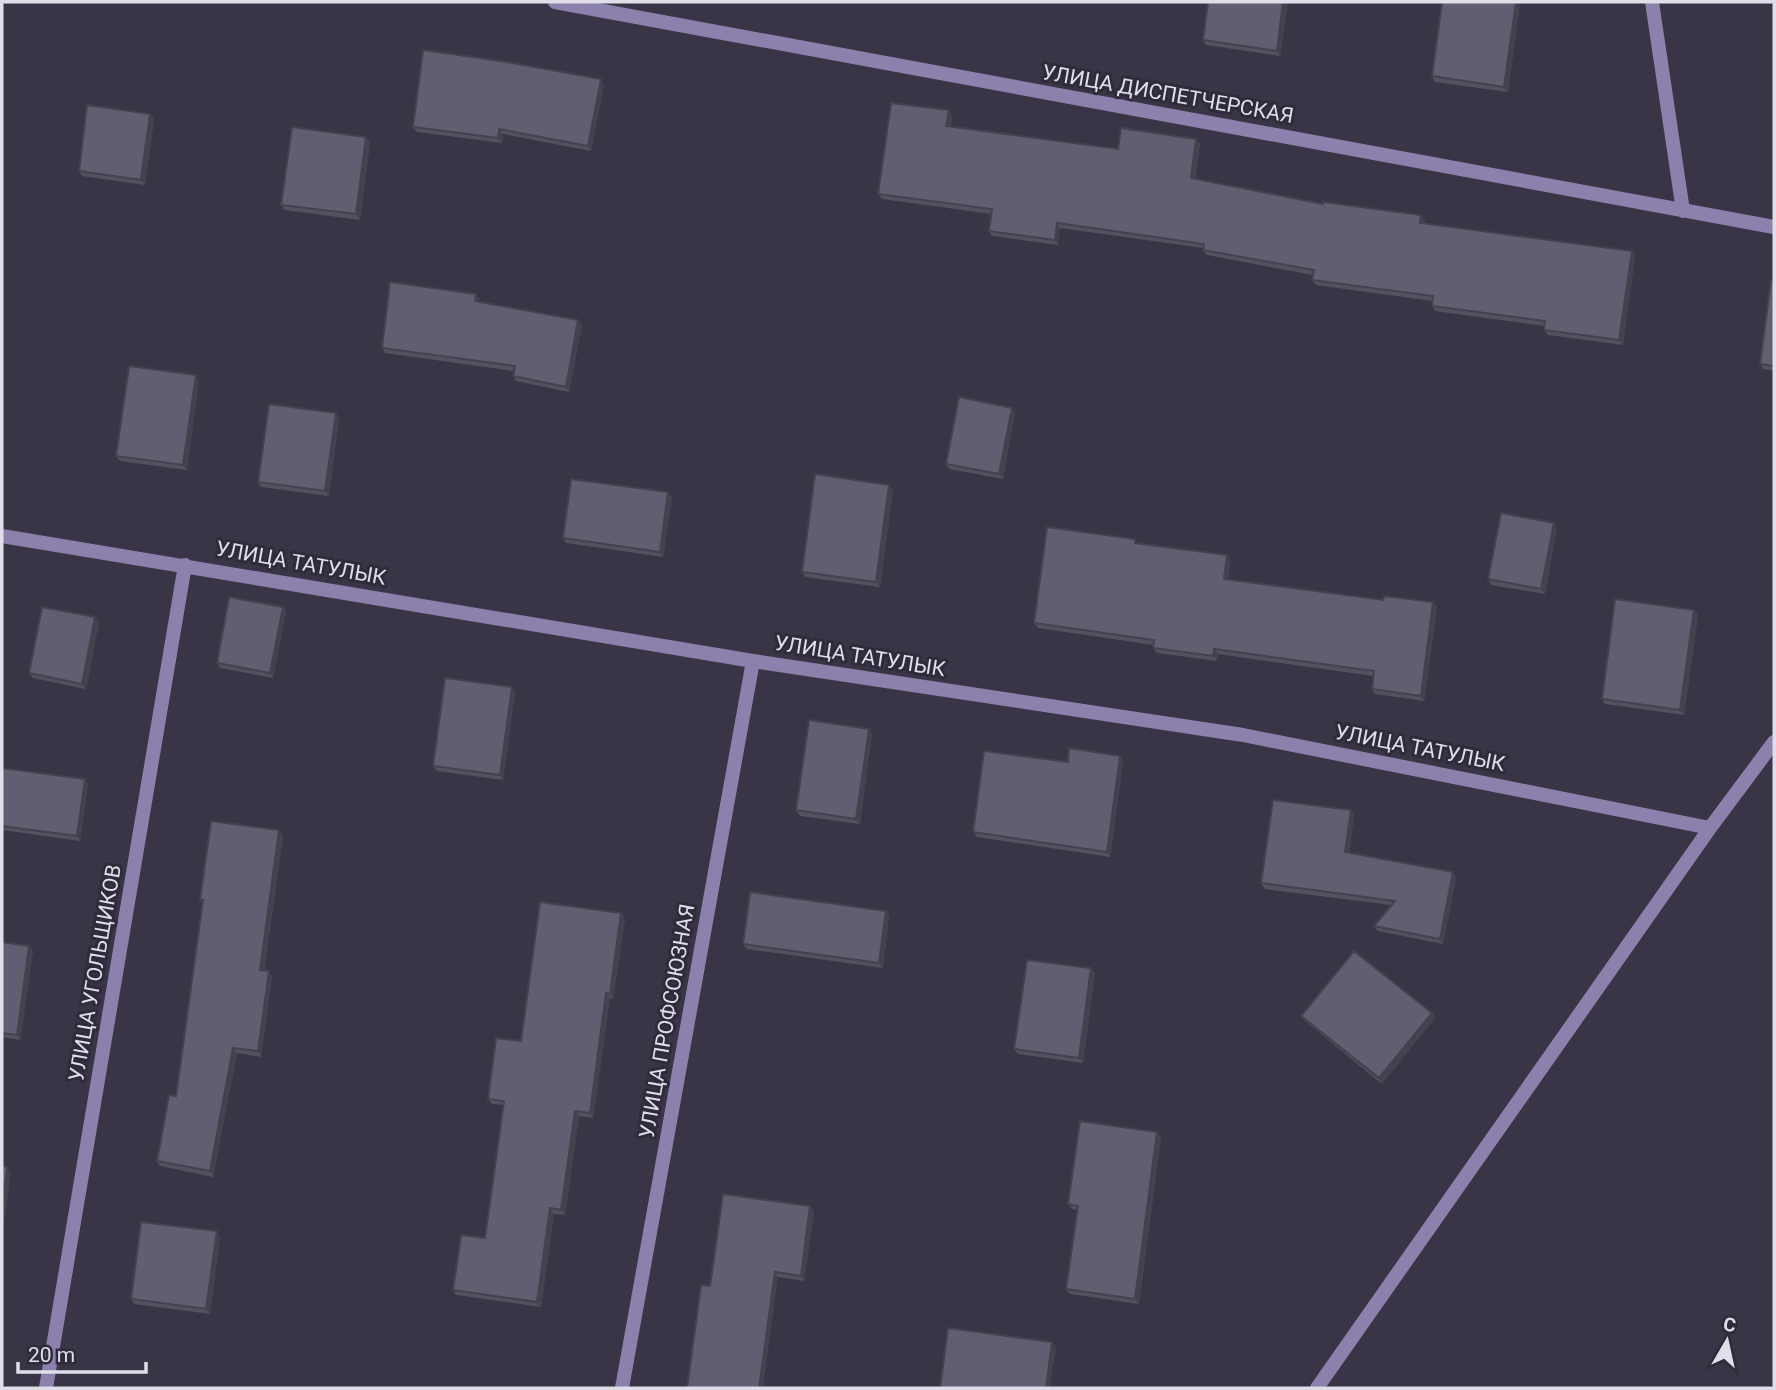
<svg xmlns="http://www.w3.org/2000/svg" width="1776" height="1390" viewBox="0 0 1776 1390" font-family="Roboto,sans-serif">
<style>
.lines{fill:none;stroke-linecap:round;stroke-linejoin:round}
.minor{stroke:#8c80ac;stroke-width:14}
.wall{fill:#545060}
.shaded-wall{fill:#45414e}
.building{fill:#625d70;stroke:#45414e;stroke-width:2}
.labels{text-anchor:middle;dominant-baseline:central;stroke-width:6;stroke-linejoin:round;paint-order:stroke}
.street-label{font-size:21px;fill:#e0dee9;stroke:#2f2b3b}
</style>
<rect width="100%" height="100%" fill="#393546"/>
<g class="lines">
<path class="minor" d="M555,2l1219,225
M1652,2l31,209
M2,536l751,125 490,74 467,93
M46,1388l139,-823
M622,1388l131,-727
M1317,1388l393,-560 64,-86"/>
</g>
<path class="wall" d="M1288,2l-8,54 -74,-11 -3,-5z
M1442,2h78l-12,90 -73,-10 -3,-6z
M604,84l-13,67 -88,-17 -1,9 -85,-11 -4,-5z
M949,110l3,6 -1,10 167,23 78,-10 4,5 -5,35 128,25 98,11 4,5 -1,4 208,27 3,5 -12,89 -75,-10 -4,-5 1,-4 -110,-15 -3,-5v-5l-116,-16 -4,-5 1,-5 -106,-20 -4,-5v-2l-143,-20 -2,17 -66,-9 -3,-5 2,-17 -109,-15 -4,-5z
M154,119l-9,66 -63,-9 -3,-5z
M366,137l4,5 -10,78 -75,-10 -4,-5z
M1774,281v90l-11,-2 -3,-5z
M476,294l3,5v3l99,18 4,5 -13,67 -53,-11 -3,-5 1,-5 -129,-18 -3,-5z
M199,380l-12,90 -67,-9 -4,-5z
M1015,413l-12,66 -54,-10 -3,-5z
M339,418l-10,78 -68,-9 -3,-5z
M889,485l4,5 -13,97 -75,-10 -3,-5z
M672,497l-9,60 -97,-14 -3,-5z
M1557,528l-12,66 -54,-9 -3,-6z
M1138,543l89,12 3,5 -2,19 155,21 50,2 4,5 -13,94 -49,-7 -3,-5 1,-13 -155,-22 -1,7 -60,-8 -4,-5 1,-3 -116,-17 -4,-5z
M283,607l3,5 -13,66 -53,-10 -3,-5z
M1698,615l-14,100 -79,-11 -3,-5z
M95,617l4,5 -13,67 -53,-11 -4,-5z
M515,692l-12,88 -66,-9 -4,-5z
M872,734l-12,90 -60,-8 -4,-6z
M1120,756l3,5 -13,96 -133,-20 -4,-5 95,-70z
M2,768l86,16 -8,57 -78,-11z
M1351,810l3,5 -5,38 107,24 -13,67 -65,-13 -4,-5 17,-21 -126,-16 -4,-6z
M279,830l4,6 -19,135 8,6 -11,80 -24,-4 -24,124 -53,-11 -3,-5 19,-65 26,-193 -2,-3z
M886,911l3,5 -6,52 -136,-19 -4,-5z
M625,918l-12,81 -3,-1 -17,120 -14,-2 -14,99 -11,-1 -13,93 -85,-12 -3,-5 32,-52 18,-133 -11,-1 -4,-5 33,-58z
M2,942l27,4 4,5 -13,89 -18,-3z
M1091,968l4,5 -12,90 -65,-9 -4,-5z
M1432,1013l3,5 -53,66 -77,-63 -4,-5z
M1161,1137l-22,167 -69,-10 -4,-5 11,-79 -5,-1 -4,-5z
M814,1211l-10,70 -26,-4 -68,9z
M220,1236l-10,78 -76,-10 -3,-5z"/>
<path class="shaded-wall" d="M1283,2h5l-8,54 -3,-5z
M1516,2h4l-12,90 -4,-5z
M601,79l3,5 -13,67 -3,-5z
M949,110l3,6 -2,15 -4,-5z
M150,114l4,5 -9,66 -4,-5z
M499,129l4,5 -1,9 -4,-5z
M366,137l4,5 -10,78 -4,-6z
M1196,139l4,5 -6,39 -3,-5z
M1421,215l4,5 -1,8 -4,-5z
M1057,223l3,5 -2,17 -3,-5z
M1632,251l3,5 -12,89 -4,-5z
M476,294l3,5 -1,7 -3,-5z
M578,320l4,5 -13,67 -3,-5z
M196,375l3,5 -12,90 -4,-5z
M1012,408l3,5 -12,66 -4,-5z
M336,413l3,5 -10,78 -4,-5z
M889,485l4,5 -13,97 -4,-5z
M668,492l4,5 -9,60 -3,-5z
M1554,523l3,5 -12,66 -4,-5z
M1227,555l3,5 -3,24 -3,-5z
M1433,602l4,5 -13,94 -3,-5z
M283,607l3,5 -13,66 -3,-5z
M1694,610l4,5 -14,100 -4,-5z
M95,617l4,5 -13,67 -4,-5z
M1214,649l4,5 -1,7 -4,-5z
M512,687l3,5 -12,88 -3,-5z
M869,729l3,5 -12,90 -4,-5z
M1120,756l3,5 -13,96 -3,-5z
M85,779l3,5 -8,57 -3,-5z
M1351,810l3,5 -6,42 -3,-5z
M279,830l4,6 -20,139 -3,-5z
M1453,872l3,5 -13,67 -3,-5z
M886,911l3,5 -6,52 -4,-5z
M621,913l4,5 -12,81 -3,-5z
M29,946l4,5 -13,89 -3,-5z
M1091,968l4,5 -12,90 -4,-5z
M269,971l3,6 -11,80 -3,-6z
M606,993l4,5 -17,120 -3,-5z
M1432,1013l3,5 -53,66 -3,-6z
M233,1048l4,5 -24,124 -3,-6z
M575,1111l4,5 -14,99 -4,-5z
M1157,1132l4,5 -22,167 -4,-5z
M7,1167l4,5 -9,67v-31z
M810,1206l4,5 -10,70 -3,-5z
M550,1208l4,6 -13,93 -4,-5z
M217,1231l3,5 -10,78 -4,-5z
M775,1272l3,5 -15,111h-4z
M1052,1342l4,5 -6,41h-4z"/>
<path class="building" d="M1208,2h75l-6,49 -74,-11z
M1442,2h74l-12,85 -72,-11z
M423,50l78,11 100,18 -13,67 -89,-17 -1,9 -85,-11z
M891,103l58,7 -3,16 172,23 3,-21 75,11 -5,39 132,26v-2l98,13 -1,8 212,28 -13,89 -75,-10 1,-9 -113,-15 1,-10 -121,-16 2,-10 -111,-20 1,-6 -147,-21 -2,17 -66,-9 3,-22 -114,-15z
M87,105l63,9 -9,66 -62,-9z
M292,127l74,10 -10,77 -75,-9z
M1771,280l3,1v85l-14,-2z
M390,282l86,12 -1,7 103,19 -12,67 -53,-11 2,-10 -133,-18z
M129,366l67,9 -13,90 -67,-9z
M959,397l53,11 -13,66 -53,-10z
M269,404l67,9 -11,78 -67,-9z
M815,474l74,11 -13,97 -74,-10z
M571,479l97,13 -8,60 -97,-14z
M1501,513l53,10 -13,66 -53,-10z
M1047,527l88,12v4l92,12 -3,24 159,21 1,-4 49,6 -12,94 -49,-7 2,-18 -160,-22 -1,7 -60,-8 1,-8 -120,-17z
M229,597l54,10 -13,66 -53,-10z
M1615,599l79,11 -14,100 -78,-11z
M42,607l53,10 -13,67 -53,-11z
M445,678l67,9 -12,88 -67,-9z
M809,720l60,9 -13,90 -60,-9z
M1069,748l51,8 -13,96 -134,-20 11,-81 84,11z
M2,768l83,11 -8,57 -75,-10z
M1273,800l78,10 -6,42 108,20 -13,67 -66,-13 21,-25 -134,-18z
M211,821l68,9 -19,140 9,1 -11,80 -25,-3 -23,123 -53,-10 12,-66 7,1 27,-196h-3z
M750,892l136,19 -7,52 -136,-19z
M540,902l81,11 -11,81 -4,-1 -16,120 -15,-2 -14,99 -11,-2 -13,94 -84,-12 8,-55 24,3 19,-137 -16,-2 8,-61 25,3z
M2,942l27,4 -12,89 -15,-2z
M1354,951l78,62 -53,65 -78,-62z
M1027,960l64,8 -12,90 -65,-9z
M1080,1121l77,11 -22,167 -69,-10 12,-83 -10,-2z
M2,1166l5,1 -5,41z
M723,1194l87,12 -9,70 -26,-4 -16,116h-72l14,-103 9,1z
M141,1222l76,9 -11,78 -75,-10z
M948,1328l104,14 -6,46h-106z"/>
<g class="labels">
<g class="street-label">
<text transform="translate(1168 94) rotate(10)">УЛИЦА ДИСПЕТЧЕРСКАЯ</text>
<text transform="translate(301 563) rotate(10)">УЛИЦА ТАТУЛЫК</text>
<text transform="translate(860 656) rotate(9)">УЛИЦА ТАТУЛЫК</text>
<text transform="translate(1420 748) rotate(11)">УЛИЦА ТАТУЛЫК</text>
<text transform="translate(95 973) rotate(-80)">УЛИЦА УГОЛЬЩИКОВ</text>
<text transform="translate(667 1021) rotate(-80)">УЛИЦА ПРОФСОЮЗНАЯ</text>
</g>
</g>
<rect width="1776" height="1390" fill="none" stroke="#e0dee9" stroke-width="7"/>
<g transform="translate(1727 1341) rotate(9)" stroke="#2f2b3b" stroke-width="5" paint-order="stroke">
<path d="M0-5L12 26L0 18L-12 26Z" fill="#e0dee9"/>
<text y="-10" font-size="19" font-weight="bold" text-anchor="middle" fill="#e0dee9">С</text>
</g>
<path d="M18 1362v10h128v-10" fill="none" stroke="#e0dee9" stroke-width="3.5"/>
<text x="28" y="1362" font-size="21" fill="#e0dee9" stroke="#2f2b3b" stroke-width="5" paint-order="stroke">20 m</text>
</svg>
